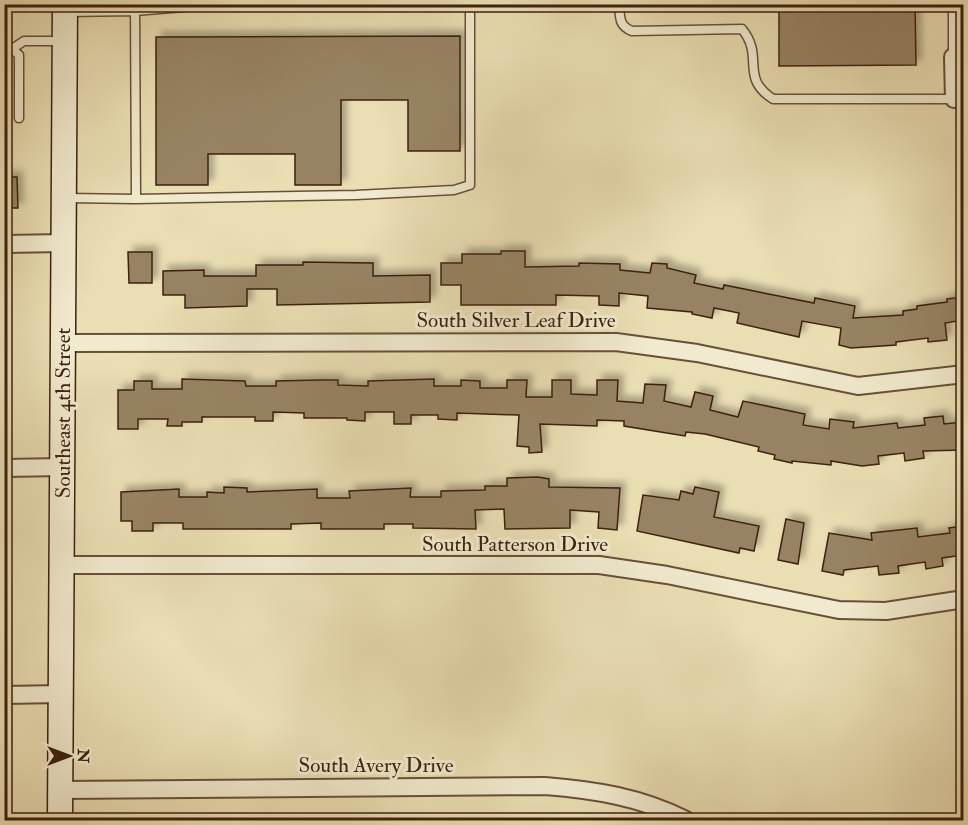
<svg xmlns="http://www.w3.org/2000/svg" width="968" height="825" viewBox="0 0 968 825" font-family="'IM FELL Double Pica',serif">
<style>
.building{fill:#978364;stroke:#3d210f;stroke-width:1.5;filter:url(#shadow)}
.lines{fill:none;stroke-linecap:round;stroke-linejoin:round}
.service-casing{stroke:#685038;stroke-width:11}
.minor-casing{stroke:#685038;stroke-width:20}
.secondary-casing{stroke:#3d210f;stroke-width:27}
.service{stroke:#f1eace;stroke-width:8}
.minor{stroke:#f1eace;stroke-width:16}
.secondary{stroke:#f1eace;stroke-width:24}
.labels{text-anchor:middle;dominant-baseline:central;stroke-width:6;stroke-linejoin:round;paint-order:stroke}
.street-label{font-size:21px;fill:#3d210f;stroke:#f1eace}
</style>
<defs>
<filter id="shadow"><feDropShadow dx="5.5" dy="-5.5" stdDeviation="3" flood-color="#0004"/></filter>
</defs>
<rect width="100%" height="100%" fill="#eadeb3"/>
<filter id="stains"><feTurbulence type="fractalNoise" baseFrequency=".00333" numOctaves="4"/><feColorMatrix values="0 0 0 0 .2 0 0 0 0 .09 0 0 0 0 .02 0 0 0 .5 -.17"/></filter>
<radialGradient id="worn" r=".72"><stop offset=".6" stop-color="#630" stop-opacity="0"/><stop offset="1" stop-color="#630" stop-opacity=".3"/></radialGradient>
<path class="building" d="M779,4h136l1,61 -137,1z
M460,36v115h-52v-51h-67v85h-46v-31h-87v31h-52v-148z
M4,177h13l1,31h-14z
M501,251h24v16l54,-1v-3l41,1v6l30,3 2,-10 15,1v4l29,7 -2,8 29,6 1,-4 90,18 1,-5 40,8 -2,12 50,-3v-4l14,-2v-3l30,-4v-3l16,-2v23l-18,3 2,17 -19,2v-4l-32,4v3l-45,3 -12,-3 2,-17 -39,-7 -3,16 -62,-14 2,-10 -25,-5 -2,10 -20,-4v-2l-45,-4 1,-12 -29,-3v13l-20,-1v-9l-43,-1v10h-95v-20h-20v-22h21v-9h39z
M128,252h24v31h-23z
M303,262l70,1v13l57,-1v27l-153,3v-16h-30v17l-62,2v-13h-22v-24l41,-1v6h52v-11h47z
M182,379l63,2 1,5h30v-5l43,-1h19v5l30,1v-5l66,-2v7h27v-6l19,1v7h27v-8h20l-1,17h26v-17h19v14l26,1v-15h21l-1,21 26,2 2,-19 21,1 -2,16 27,6 4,-15 18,4 -3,14 28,7 5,-16 62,13 -2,11 26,4 1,-10 24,3 -1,6 44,-5 1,5 27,-3 -1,-7 19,-2 1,8 18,-2 1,28 -40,1 1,7 -19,3 -1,-8 -26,3 1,8 -17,2 -31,-5v4l-39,-4v2l-18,-4 1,-4 -17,-4 1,-4 -54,-13 -19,-2 -1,4 -61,-10v-5l-27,-1v6l-57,-2 2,28 -13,1v-6l-12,-1 2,-31 -34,-1 -28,-1v7l-19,-1v-4h-27v9h-17v-12h-29v9l-18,-1v-2h-43v-5l-31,-1v9h-18v-4h-53v5h-20v4h-15l1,-7h-30v10h-20v-39h16v-9h18v8h30z
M538,477l11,2v8l71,1 -3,42 -19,-2 1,-16 -29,-2v18l-65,1 -1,-20 -29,1 1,19 -63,-1v-4h-29v5h-63v-6l-30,1v5h-108v-6h-30v8h-21v-10h-11v-29l58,-3v8h28v-5l17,1v-6l23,1v4l70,-3v9h33l-1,-7 62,-3 -1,9h31v-6l44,-1v-4h22v-8z
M695,487l24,5 -5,25 45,9 -5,25 -14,-3 -1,5 -102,-22 6,-36 36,5 2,-9 12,3z
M786,519l18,4 -6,41 -20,-4z
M963,526v29l-21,3 1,8 -17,3 -1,-7 -27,4 1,7 -20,2 -1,-9 -34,4 -1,5 -21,-4 7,-38 43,7 -1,-7 46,-5 1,9 32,-4 -1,-5z"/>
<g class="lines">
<defs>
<path id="service" d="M437,4h33
M619,4c1,14 0,22 13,27l110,-2c23,28 -3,48 31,70h191
M953,4v53l11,4
M65,12l70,-1 86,-7
M4,49h8l7,6v63
M12,49l12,-8h38
M67,198l69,1 -1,-195
M136,199l220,-4 98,-5 16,-5v-180"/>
<path id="minor" d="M953,57l1,42
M4,244l60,-1
M63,343l553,-1 81,11 161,33 106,-12
M4,468l59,-1
M61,565h538l68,10 172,35 47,1 78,-12
M4,695l57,-1
M61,790l484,-4c50,4 95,11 141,34"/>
<path id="secondary" d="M60,820l5,-816"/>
</defs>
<use href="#service" class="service-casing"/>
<use href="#minor" class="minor-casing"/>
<use href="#secondary" class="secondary-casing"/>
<use href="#service" class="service"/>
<use href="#minor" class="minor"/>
<use href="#secondary" class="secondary"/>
</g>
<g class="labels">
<g class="street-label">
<text x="516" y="320">South Silver Leaf Drive</text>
<text transform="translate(63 413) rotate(-90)">Southeast 4th Street</text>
<text x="515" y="544">South Patterson Drive</text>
<text x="376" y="765">South Avery Drive</text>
</g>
</g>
<rect width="968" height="825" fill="none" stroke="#eadeb3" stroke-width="24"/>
<rect x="6" y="6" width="956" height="813" fill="none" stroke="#3d210f" stroke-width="3"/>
<rect x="12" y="12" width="944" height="801" fill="none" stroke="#3d210f" stroke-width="1.5"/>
<g transform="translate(69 756) rotate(90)" stroke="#f1eace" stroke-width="4.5" paint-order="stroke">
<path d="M0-4.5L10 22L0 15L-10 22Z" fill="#3d210f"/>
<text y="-9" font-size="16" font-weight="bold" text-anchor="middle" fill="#3d210f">N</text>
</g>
<rect width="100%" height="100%" filter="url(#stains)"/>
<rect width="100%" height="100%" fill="url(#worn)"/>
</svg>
